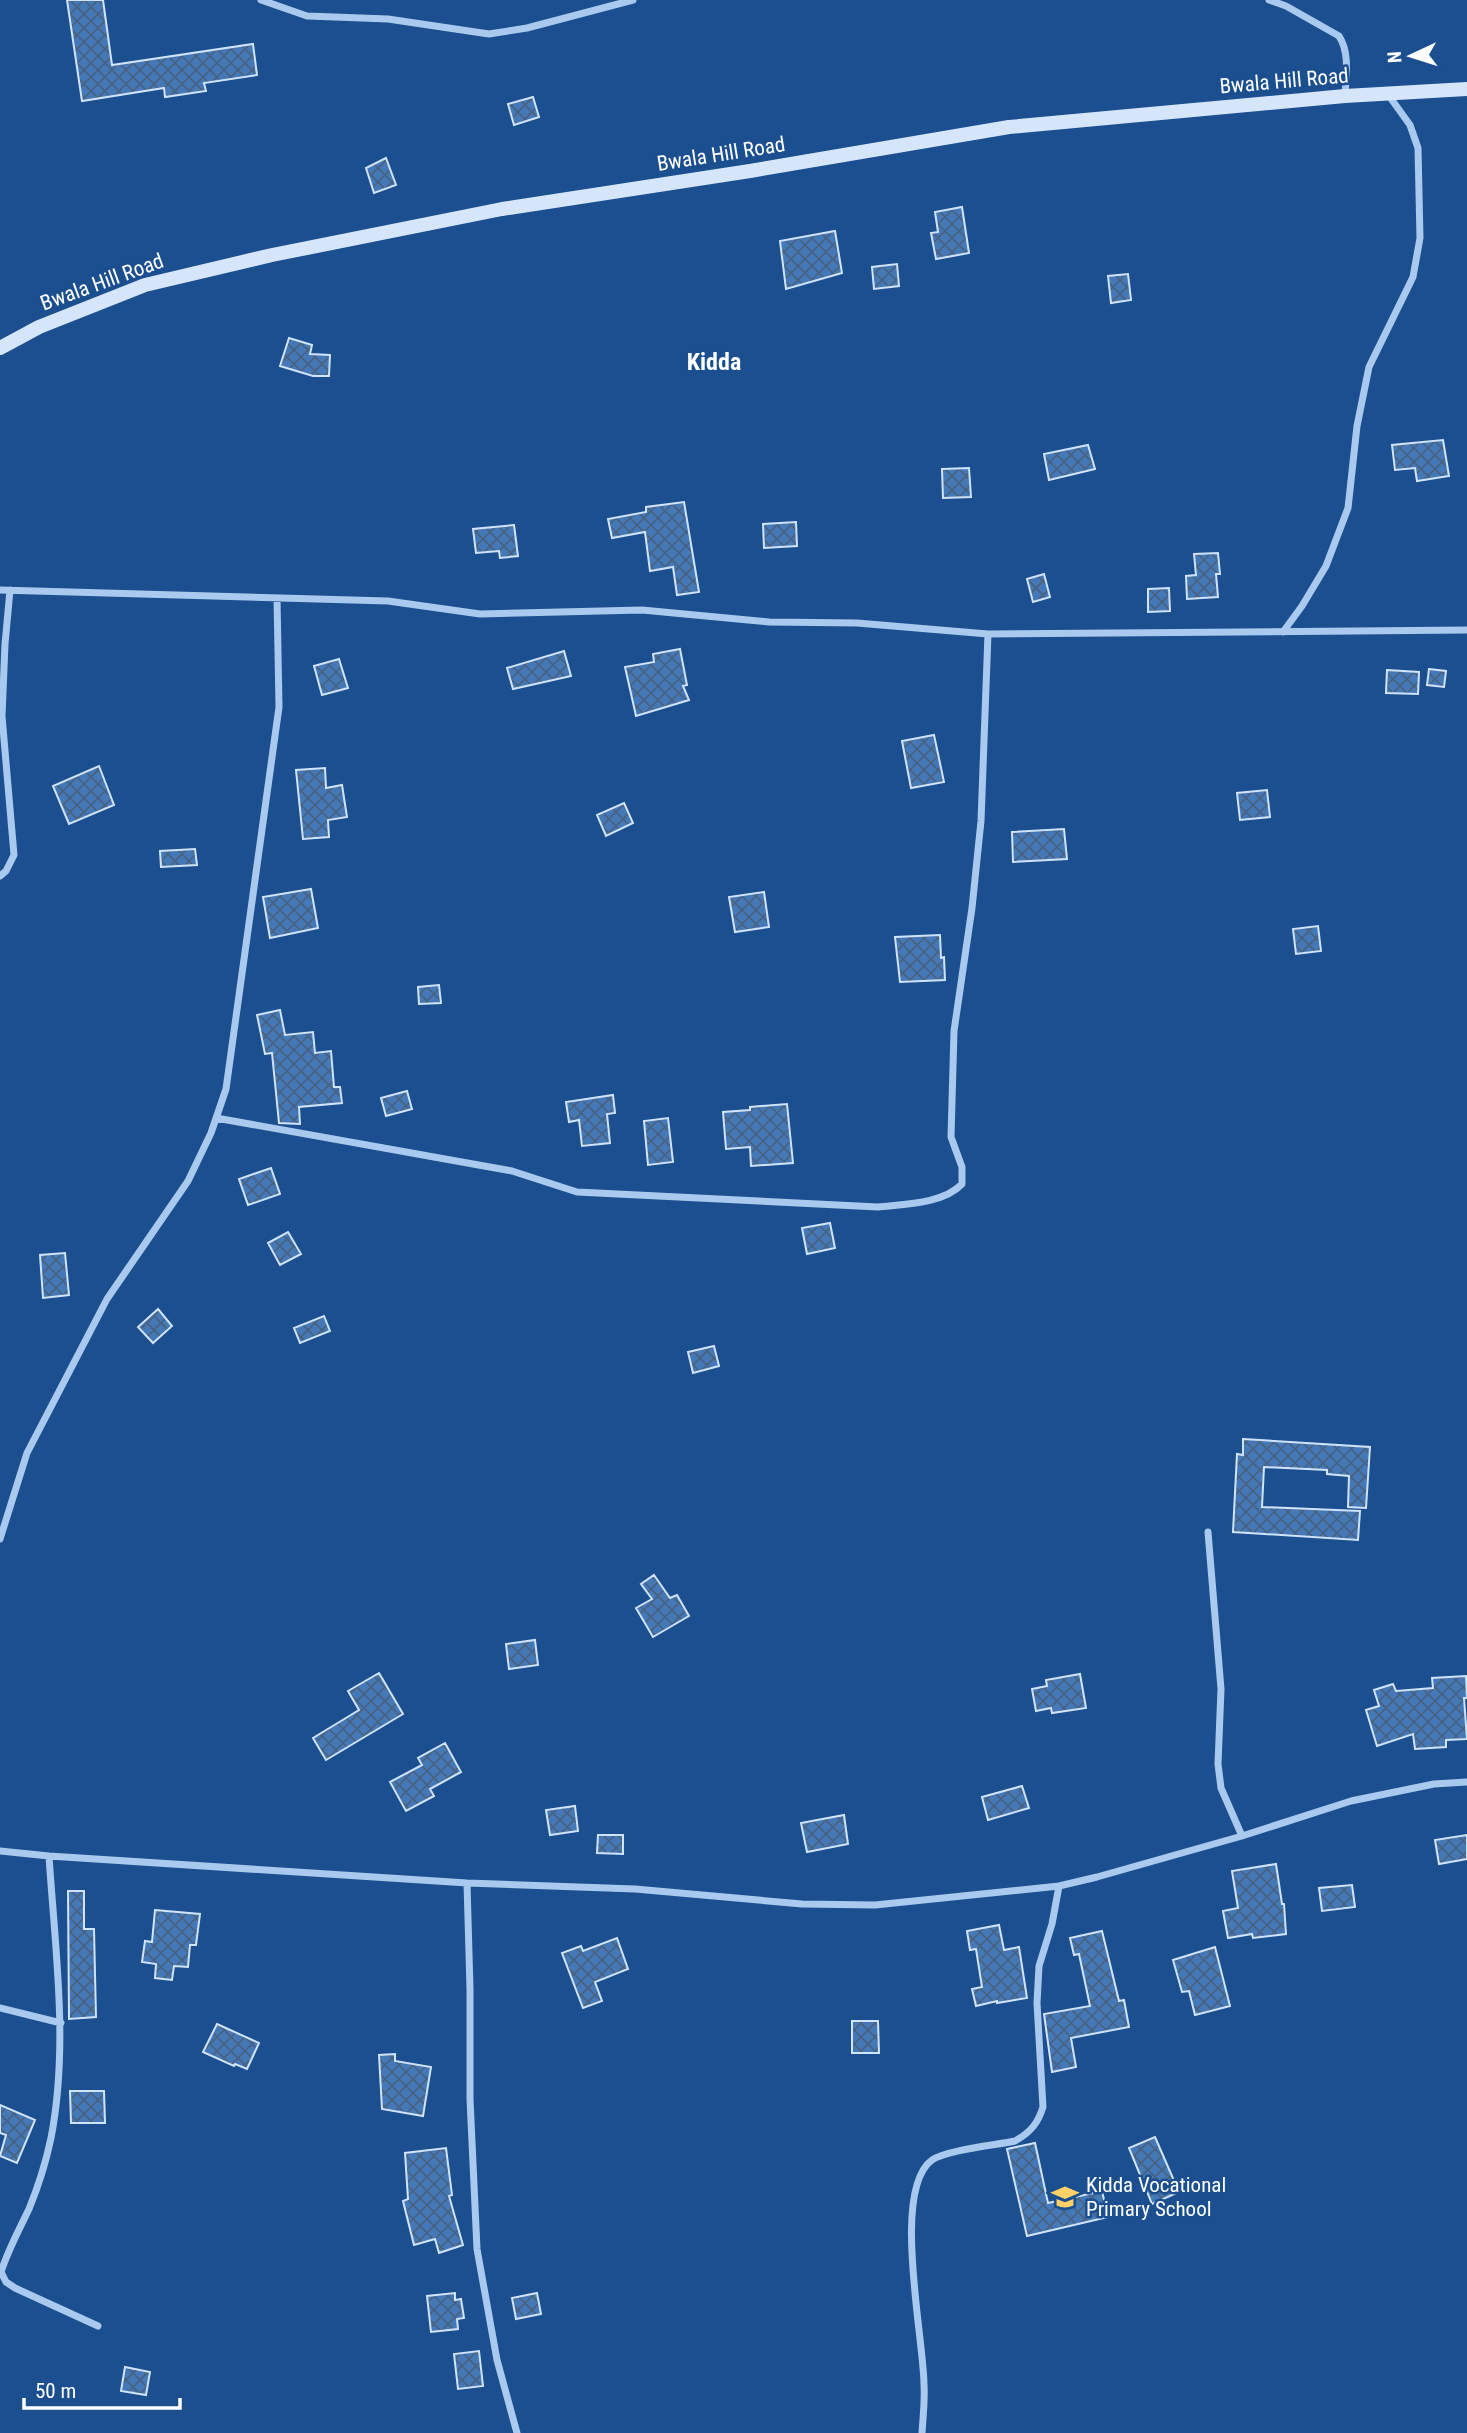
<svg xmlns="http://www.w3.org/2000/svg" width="1467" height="2433" viewBox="0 0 1467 2433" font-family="'Roboto Condensed',sans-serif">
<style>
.building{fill:url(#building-cross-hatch);stroke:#cfe3fa;stroke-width:2}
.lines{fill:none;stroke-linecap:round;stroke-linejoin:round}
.street{stroke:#a9c9ee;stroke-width:7}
.secondary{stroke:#d6e6fa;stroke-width:14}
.labels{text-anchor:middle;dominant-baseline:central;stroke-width:5;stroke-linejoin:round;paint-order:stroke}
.street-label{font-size:21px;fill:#fff;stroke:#1b4f8f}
.poi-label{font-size:21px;fill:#fff;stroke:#1b4f8f;text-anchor:start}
.quarter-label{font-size:24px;font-weight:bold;fill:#fff;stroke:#1b4f8f}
</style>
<defs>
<pattern id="building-cross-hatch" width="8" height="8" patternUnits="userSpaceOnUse" patternTransform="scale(1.75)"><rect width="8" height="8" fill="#4478b7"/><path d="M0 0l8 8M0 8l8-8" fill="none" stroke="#486282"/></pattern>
</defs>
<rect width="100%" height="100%" fill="#1b4f8f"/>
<path class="building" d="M67,0h36l9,65 141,-21 4,31 -53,8 2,8 -41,6 -1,-9 -82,13z
M533,97l6,20 -25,8 -6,-21z
M386,158l10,27 -22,8 -8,-25z
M962,207l7,46 -33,6 -5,-26 7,-1 -3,-20z
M835,231l7,42 -56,16 -6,-48z
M897,264l2,22 -25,3 -2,-22z
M1128,274l3,26 -20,3 -3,-27z
M289,338l23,7 -2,9 20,1 -1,21h-16l-33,-10z
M1443,440l6,36 -32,5 -2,-13 -20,2 -3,-25z
M1088,445l7,24 -46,11 -5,-26z
M969,468l2,29 -28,1 -1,-29z
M684,502l15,90 -22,3 -4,-28 -23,4 -5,-39 -33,6 -4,-19 38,-7v-5z
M796,522l1,24 -33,2 -1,-24z
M514,525l4,31 -18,2 -1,-7 -23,2 -3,-24z
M1218,553l2,21h-4l2,23 -31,2 -1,-23 10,-1 -2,-21z
M1044,574l6,23 -17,5 -6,-23z
M1169,588l1,23 -22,1v-23z
M680,649l7,36 -4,1 6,14 -53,16 -11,-49 29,-5 -1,-8z
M564,651l7,25 -58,13 -6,-21z
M339,659l9,29 -26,7 -8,-29z
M1429,669l17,2 -2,16 -17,-2z
M1387,670l32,2 -1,22 -32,-1z
M934,735l10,47 -33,6 -9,-47z
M99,766l15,39 -45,19 -16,-38z
M325,768l1,20 16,-3 5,32 -19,3 1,17 -26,2 -7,-69z
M1267,790l3,27 -30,3 -3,-27z
M624,803l9,20 -27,13 -9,-21z
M1064,829l3,30 -54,3 -1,-30z
M195,849l2,16 -36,2 -1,-16z
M311,889l7,39 -48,10 -7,-41z
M764,892l5,35 -34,5 -6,-35z
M1318,926l3,25 -25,3 -3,-25z
M940,935l1,23 3,-1 1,23 -45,2 -5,-45z
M439,985l2,18 -22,1 -1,-17z
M280,1010l5,25 28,-3 2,21 16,-2 3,36h6l2,16 -43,4 1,17 -21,-1 -7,-70 -7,1 -8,-39z
M407,1091l5,18 -26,7 -5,-18z
M613,1095l2,18 -8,1 3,29 -28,3 -3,-26 -10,2 -3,-20z
M787,1104l6,59 -42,3 -1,-19 -24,2 -3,-37 27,-2v-3z
M668,1118l5,44 -25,3 -4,-44z
M271,1168l9,26 -32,11 -9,-26z
M830,1223l5,25 -28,6 -5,-26z
M288,1232l13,22 -21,11 -12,-22z
M65,1253l4,42 -26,3 -3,-43z
M158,1309l14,17 -19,17 -15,-16z
M324,1316l6,15 -30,12 -6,-15z
M714,1346l5,20 -26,7 -5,-21z
M1243,1439l127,8 -4,61 -18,-1 1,-31 -22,-2v-4l-63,-3 -2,40 98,4 -2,29 -125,-8 4,-78 6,1z
M654,1575l16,23 7,-3 12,21 -36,21 -17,-29 16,-9 -11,-15z
M535,1640l3,25 -29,4 -3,-25z
M379,1673l24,41 -77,46 -13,-22 46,-28 -11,-19z
M1080,1674l6,34 -34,5 -1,-5 -15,3 -4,-22 15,-3 -1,-6z
M1466,1676l1,22h-3l3,41 -21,1v7l-31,2 -2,-15 -36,12 -11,-36 13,-4 -5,-16 19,-6 3,7 37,-3 -1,-10z
M445,1743l16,29 -31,17 4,7 -28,15 -16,-29 32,-17 -4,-7z
M1022,1786l7,22 -41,12 -6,-23z
M575,1806l3,25 -28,4 -4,-25z
M844,1815l4,29 -41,8 -6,-29z
M598,1835h25v19l-26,-1z
M1467,1835v24l-28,5 -4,-24z
M1276,1864l6,40h2l2,30 -33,4 -1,-4 -24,4 -5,-27 15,-3 -6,-37z
M1352,1885l3,22 -33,4 -3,-23z
M68,1891h16v38h10l2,88 -27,2z
M155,1910l45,4 -4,31h-6l-2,22 -14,-1 -2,14 -17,-2 1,-14 -14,-2 3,-21 7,1z
M999,1925l5,25 15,-3 8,51 -30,5v-2l-21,5 -4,-17 10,-2 -6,-38 -6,1 -3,-19z
M1102,1931l17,70 5,-1 5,27 -58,11 5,29 -24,5 -8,-58 46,-8 -11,-52 -5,1 -4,-17z
M617,1938l11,31 -33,13 7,19 -19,7 -21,-55 19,-7 2,5z
M1215,1947l15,59 -35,9 -6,-24 -7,1 -9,-32z
M852,2021h26l1,32h-27z
M217,2024l42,19 -12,26 -12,-5 -1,2 -31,-14z
M395,2054v7l36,6 -8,49 -41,-7 -3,-54z
M70,2091h34l1,32h-34z
M0,2105l35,15 -18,43 -17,-7 6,-21 -6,-2z
M1155,2137l24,55 -27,12 -23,-56z
M1035,2143l13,60 54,-12 6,26 -81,19 -20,-87z
M446,2148l6,47 -3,1 14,49 -24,8 -4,-14 -21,6 -11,-44 5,-2 -3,-46z
M455,2293v7l6,-1 3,19 -7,1 1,10 -27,3 -4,-36z
M537,2293l4,21 -25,5 -4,-21z
M479,2351l4,35 -25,3 -4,-35z
M125,2367l25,5 -4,23 -25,-4z"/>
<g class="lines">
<path class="street" d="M261,0l46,16 81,3 101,15 38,-6 106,-28
M1269,0l17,6 53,30c11,17 7,40 6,59
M0,590l388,11 92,13 162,-4 127,12 88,1 131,11 479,-4
M1283,632l19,-26 24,-40 22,-58 9,-82 12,-59 44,-90 7,-39 -2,-90 -8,-23 -23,-32
M0,876l6,-5 8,-16 -12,-139 3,-72 5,-54
M216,1118l296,53 65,21 301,15c26,-3 65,-3 84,-23v-17l-11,-30 3,-106 18,-123 9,-87 7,-187
M1208,1532l13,157 -3,75 3,24 21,48
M0,1539l27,-86 80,-154 81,-118 23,-48 15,-44 53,-382 -2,-109
M0,1851l49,5 418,27 168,6 167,15 73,1 184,-19 38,-9 145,-41 109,-35 83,-17 33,-2
M49,1856c6,93 20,189 2,282 -5,24 -13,49 -22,71 -10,21 -21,41 -28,63l5,10 9,6 83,38
M467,1883l3,106v110l7,150 20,111 20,73
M0,2008l61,15
M922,2433c1,-16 3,-32 2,-48 0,-47 -33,-195 8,-225 14,-10 64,-15 83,-19 16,-9 23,-18 28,-34l-6,-104 2,-37 13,-42 7,-38"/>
<path class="secondary" d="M0,348l39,-21 106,-42 127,-30 230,-46 248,-38 259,-44 336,-31 122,-7"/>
</g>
<defs>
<symbol id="school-bare" viewBox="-9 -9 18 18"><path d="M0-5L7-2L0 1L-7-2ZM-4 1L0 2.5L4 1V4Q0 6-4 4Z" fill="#ffd166" stroke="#1b4f8f" stroke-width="2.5" paint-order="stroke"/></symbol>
</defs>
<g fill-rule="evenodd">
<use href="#school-bare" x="1046" y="2178" width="38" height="38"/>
</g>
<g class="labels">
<g class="street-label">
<text transform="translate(1284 81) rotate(-5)">Bwala Hill Road</text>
<text transform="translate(721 154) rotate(-9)">Bwala Hill Road</text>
<text transform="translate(102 282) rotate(-20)">Bwala Hill Road</text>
</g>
<g class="poi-label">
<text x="1086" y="2185">Kidda Vocational<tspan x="1086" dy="24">Primary School</tspan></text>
</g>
<g class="quarter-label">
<text x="714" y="362">Kidda</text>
</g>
</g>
<g transform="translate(1411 56) rotate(266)" stroke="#1b4f8f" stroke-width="5" paint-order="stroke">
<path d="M0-5L12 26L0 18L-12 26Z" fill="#ffffff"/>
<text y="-10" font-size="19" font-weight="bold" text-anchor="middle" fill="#ffffff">N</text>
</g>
<path d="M24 2398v10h156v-10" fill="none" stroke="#ffffff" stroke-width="3.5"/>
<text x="35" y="2398" font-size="21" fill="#ffffff" stroke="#1b4f8f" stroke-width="5" paint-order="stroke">50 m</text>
</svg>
